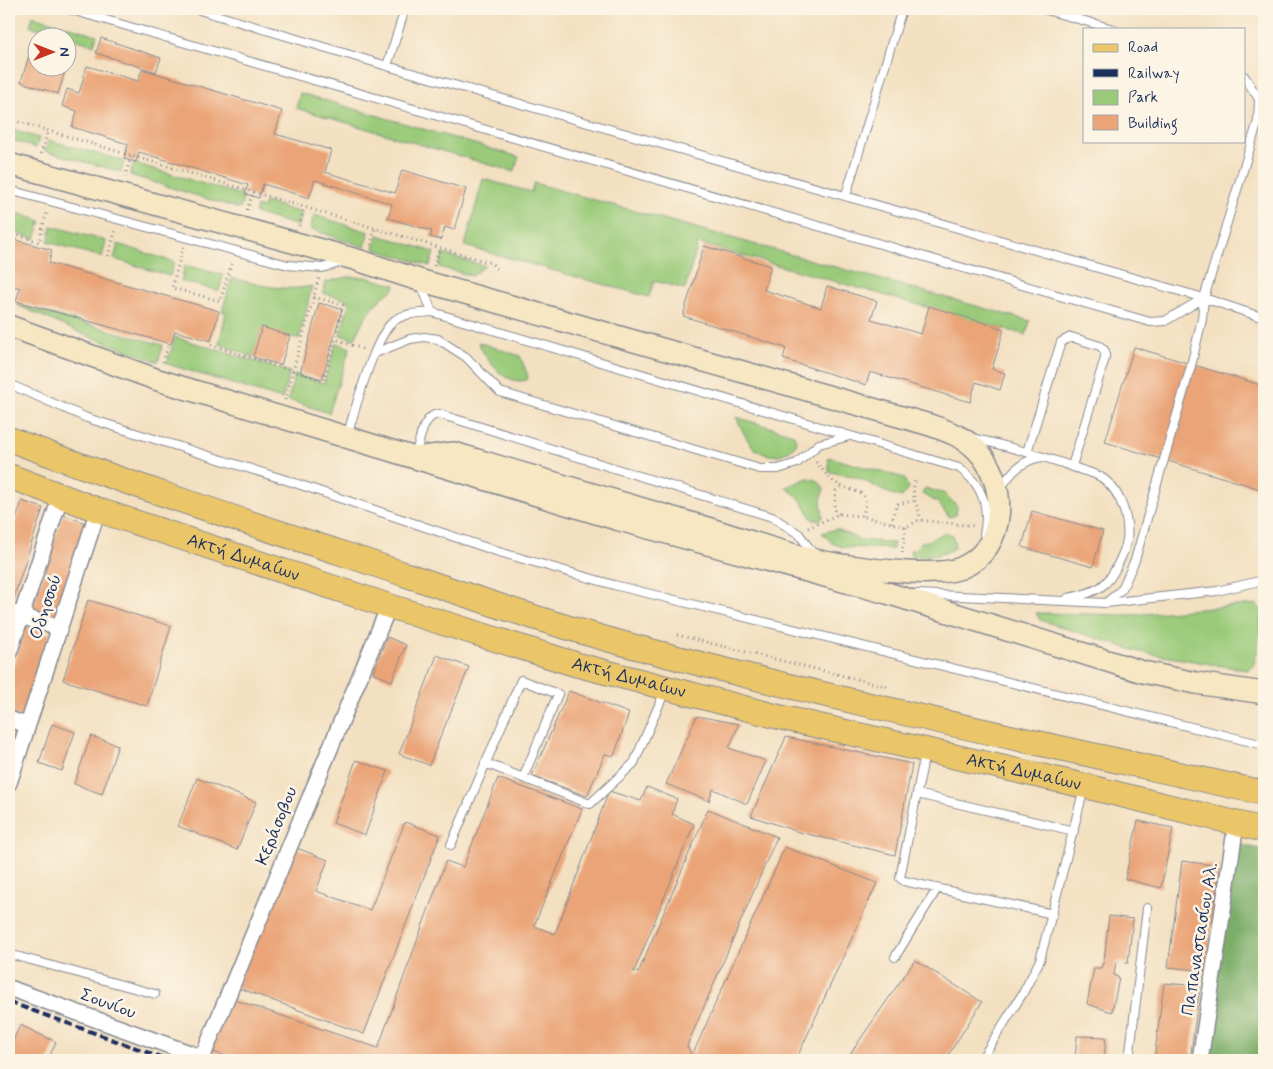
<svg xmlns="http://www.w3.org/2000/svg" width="1273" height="1069" viewBox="0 0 1273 1069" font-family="Mynerve,sans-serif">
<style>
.green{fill:#9aca79;stroke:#5a7c6c}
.forest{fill:#7bae69;stroke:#4b6e64}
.building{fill:#eaa477}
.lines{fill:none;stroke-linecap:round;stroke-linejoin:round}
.lane-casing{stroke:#878890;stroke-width:10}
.street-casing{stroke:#878890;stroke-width:18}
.secondary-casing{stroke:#878890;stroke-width:24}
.primary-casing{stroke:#878890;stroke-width:26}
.path{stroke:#878890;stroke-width:3;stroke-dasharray:1 4;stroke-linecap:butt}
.lane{stroke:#fff;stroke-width:8}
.street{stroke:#fff;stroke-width:15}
.secondary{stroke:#f7e8c3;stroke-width:21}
.primary{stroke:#ebc669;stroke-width:24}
.rail{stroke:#1b2f5e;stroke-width:4;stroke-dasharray:8 4;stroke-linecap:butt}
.labels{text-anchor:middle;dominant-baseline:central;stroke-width:5;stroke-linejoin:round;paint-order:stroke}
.street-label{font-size:18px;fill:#1b2f5e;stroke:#fcf5e5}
</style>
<rect width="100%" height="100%" fill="#fcf5e5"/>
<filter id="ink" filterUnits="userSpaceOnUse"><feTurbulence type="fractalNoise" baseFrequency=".02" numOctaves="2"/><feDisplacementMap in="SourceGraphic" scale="10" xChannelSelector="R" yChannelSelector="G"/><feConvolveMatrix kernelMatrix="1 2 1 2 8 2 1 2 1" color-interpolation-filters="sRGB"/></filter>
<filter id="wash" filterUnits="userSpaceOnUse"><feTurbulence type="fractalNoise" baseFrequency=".0096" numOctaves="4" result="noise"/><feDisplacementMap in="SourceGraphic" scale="20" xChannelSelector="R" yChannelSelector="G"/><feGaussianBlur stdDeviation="1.12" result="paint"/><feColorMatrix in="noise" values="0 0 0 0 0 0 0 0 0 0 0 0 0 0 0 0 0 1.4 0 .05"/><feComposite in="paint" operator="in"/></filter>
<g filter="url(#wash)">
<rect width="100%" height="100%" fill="#f3e0c1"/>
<path class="green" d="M33,16l64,19 -3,10 -64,-19z
M300,93l219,64 -5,15 -218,-64z
M9,129l30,9 -3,10 -27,-9z
M48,140l76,21 -3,11 -76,-21z
M134,163l110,33 -4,13 -110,-34z
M483,179l48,13 3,-9 496,138 -4,14 -328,-92 -13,46 -31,-8 -5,16 -184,-51z
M265,202l37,11 -4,13 -43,-13 2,-7 6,2z
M9,210l32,11 -6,18 -26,-9z
M314,215l55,17 -4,15 -55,-18z
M52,226l54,15 -4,16 -54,-15z
M378,235l56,17 -4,14 -56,-17z
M118,244l56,18 -4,14 -56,-17z
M443,254l42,12 -13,10 -33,-9z
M185,265l38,10 -4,16 -38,-10z
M347,277h19l29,8 -1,4c-19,12 -31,28 -39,50l-15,-4 10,-34 -27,-8 3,-11z
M232,278c28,7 52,14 80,8l-13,53 -37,-11 -9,29 -34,-13 7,-31 -4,-2z
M15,304l148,41 -5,17 -80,-30z
M175,337l115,35 -8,27 -115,-35z
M478,342l42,14 8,20 -1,4c-23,6 -41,-20 -49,-38z
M336,343l14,5 -21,65 -41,-13 7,-26 29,9z
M736,417l57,17 4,8c-9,16 -32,18 -45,4 -7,-8 -11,-20 -16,-29z
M828,457l76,21 4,10 -6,9c-18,-3 -30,-14 -47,-20 -9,-3 -17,-2 -26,-6z
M808,478l9,2 7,8 -3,12 2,17 -3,3h-7l-13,-21 -14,-12z
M925,488l20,6 12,12 -1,9 -7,2 -12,-15 -15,-8z
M837,529l22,11 35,3 -1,6 -51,-2 -10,-4 -10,-10z
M946,533l7,2 2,12c-14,11 -27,8 -44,10l-1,-7h5l6,-8c11,0 15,-8 25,-9z
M1256,604l6,6 -4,37 -5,19 -6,4 -107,-18 -100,-32 -4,-7 96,2z"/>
<path class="forest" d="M1237,844l27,6v210h-59z"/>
<g id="blocks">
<path class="building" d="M101,38l60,20 -5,14 -60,-19z
M31,49l7,2v17h28l-8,26 -37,-12z
M87,66l51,15 4,-12 140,42 -7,23 56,16 -6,22 70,21 7,-23 64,19 -12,41 -9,-3 -4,13 -11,-3 2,-6 -44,-13 4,-14 -77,-24 -6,18 -46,-14 -4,14 -14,-4 3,-9 -109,-33 -3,10 -12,-3 4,-15 -56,-17 5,-16 -15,-5 5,-17 12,4z
M9,238l43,12 -3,13 170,48 -8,30 -36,-10 -4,13 -155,-43 4,-13 -11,-3z
M704,246l67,20 -7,24 57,18 6,-22 50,15 -6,18 50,15 8,-28 75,23 -12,40 13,4 -5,17 -24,-8 -6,20 -100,-30 -4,13 -83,-26 3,-11 -103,-32z
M319,303l23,6 -20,70 -22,-6z
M262,327l28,9 -9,29 -28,-8z
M1134,347l130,39v104l-159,-48z
M22,501l21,7 -32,98h-2v-65z
M1032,511l71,20 -10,36 -71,-20z
M63,515l23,8 -32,97 -23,-8z
M88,600l83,26 -24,80 -84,-26z
M26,626l24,8 -28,83 -13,-4v-34z
M387,637l19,8 -14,36 -19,-8z
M437,655l32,12 -40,98 -30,-11z
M569,691l60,22 -15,43 -9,-2 -18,42 -55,-20z
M697,716l42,8 -10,24 37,13 -19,43 -34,-15 -4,12 -43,-17z
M52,724l23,8 -13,39 -23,-8z
M9,725l10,3 -10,30z
M91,736l27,9 -16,49 -28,-10z
M786,737l126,27 -17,91 -96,-23 -48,-16z
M356,760l32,11 -23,64 -32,-12z
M197,778l59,24 -19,48 -59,-24z
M498,778l84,31 -48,117 21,8 54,-143 32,10 6,-14 30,12 -5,15 22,10 -60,148 4,1 70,-164 69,28 -90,209 5,10 93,-209 92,36 -81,177h-559l-27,-9 22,-52 146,49 68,-187 17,6z
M1138,821l35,7 -12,60 -36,-9z
M405,822l35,13 -76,199 -128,-47 58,-140 34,13 -12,31 54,19z
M1182,861l38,5 -14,105 -38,-4z
M1109,916l24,3 -5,44 -12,-1 -2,13 5,3 -7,34 -25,-8 7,-36h7l3,-7z
M915,960l67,42 -37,58h-99z
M1164,983l36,3 -10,74h-36z
M20,1025l36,17 -8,18h-39v-10z
M1077,1036l29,1 -2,23h-29z"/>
</g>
</g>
<g filter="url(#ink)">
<use href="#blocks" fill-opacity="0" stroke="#878890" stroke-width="1"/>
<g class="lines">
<defs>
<path id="lane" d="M68,9l1082,313 15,-1 39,-23
M196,9l191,57 817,232 60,20
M1043,9l70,20
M387,66l18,-57
M9,190l279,75 34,3 21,-6
M846,195l56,-186
M421,284l11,28
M375,353l35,-14 14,-2 14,2 28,18 34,35 260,77h18l19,-6 22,-19 27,-7
M9,384l78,34 199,62 213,72 115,33 650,160
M347,436c8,-25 28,-103 48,-116 10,-7 25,-7 37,-8l527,156c23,16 31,39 25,66
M973,438c35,9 69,17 103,30 8,3 18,5 25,9 22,15 33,52 22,76 -14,33 -21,38 -55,45
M1027,452l34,-110 10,-5 29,9 5,5v7l-33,108
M415,456c5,-14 7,-41 24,-42l333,103 27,17 16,22
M1001,488c10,-16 21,-28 41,-31
M917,594l189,9 16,-14 13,-29 56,-194 11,-47 2,-21 54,-177 1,-22 -15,-23
M1106,603l111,-12 47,-11
M925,753l-25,125 4,3 149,33
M485,763l105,41 44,-41 31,-72
M917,794l157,37
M451,845l70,-165 37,14 -35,84
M9,954l146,40
M895,957l42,-68
M981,1060l42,-67 17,-33 44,-172
M1129,1060l18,-152"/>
<path id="street" d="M9,612l50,16
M9,653l52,-158
M9,719l18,6
M9,783l89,-273
M9,988l186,67h6l4,-4 184,-445
M1200,1060l36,-236"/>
<path id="secondary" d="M9,164l345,95 65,21 511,145c16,6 33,11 46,24 32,32 33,99 -15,119 -22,9 -86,2 -112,-2 -49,-6 -98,-25 -145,-39 -84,-25 -167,-49 -250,-74l-39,5
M9,326l149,54 458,139 271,74 256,79 53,11 68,10"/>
<g id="primary">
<path d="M9,439c108,41 219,77 329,113 97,32 194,67 294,94 209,56 421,100 632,147"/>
<path id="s1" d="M9,476l89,34 291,96 189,59 201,52 306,69 179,44"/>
</g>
</defs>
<use href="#lane" class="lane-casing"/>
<use href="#street" class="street-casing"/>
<use href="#secondary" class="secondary-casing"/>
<use href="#primary" class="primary-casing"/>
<path class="path" d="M9,119l482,144 6,6
M41,154l7,-23
M125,177l6,-21
M247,210l6,-18
M299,226l5,-19
M9,232l30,10 8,-31
M371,245l4,-17
M183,247l-11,41 48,13 12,-39
M108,256l8,-27
M434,266l6,-18
M314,297l29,8 -8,34
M211,345l113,36 11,-42 30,11
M163,362l6,-19
M285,400l34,-122
M816,462c6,7 12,16 20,21 15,11 39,4 26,33
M915,481c-3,15 -1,19 5,32l-1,7
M839,514l-5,-5 2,-18 6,-4
M892,523l2,-11 4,-8 15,-3
M808,528l31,-14 23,2 44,11 13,-7 56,6
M902,553l4,-26
M677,635l212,52"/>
<use href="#lane" class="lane"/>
<use href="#street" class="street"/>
<use href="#secondary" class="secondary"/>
<use href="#primary" class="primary"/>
<path class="rail" d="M9,1002l160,58"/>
</g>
</g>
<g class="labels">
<g class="street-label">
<text stroke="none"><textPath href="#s1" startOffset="248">Ακτή Δυμαίων</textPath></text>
<text transform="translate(46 607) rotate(-72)">Οδησσού</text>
<text stroke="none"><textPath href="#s1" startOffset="652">Ακτή Δυμαίων</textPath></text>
<text stroke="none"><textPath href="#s1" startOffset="1058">Ακτή Δυμαίων</textPath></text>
<text transform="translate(277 826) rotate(-68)">Κεράσοβου</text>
<text transform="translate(1200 939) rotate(-81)">Παπαναστασίου Αλ.</text>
<text transform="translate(108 1004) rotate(20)">Σουνίου</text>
</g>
</g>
<rect width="1273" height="1069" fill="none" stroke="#fcf5e5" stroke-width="30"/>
<rect x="1083" y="28" width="162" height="115" fill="#fcf5e5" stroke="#a2a6af"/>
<rect x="1093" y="44" width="25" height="8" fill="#ebc669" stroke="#a2a6af"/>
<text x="1128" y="52" font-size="15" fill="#1b2f5e">Road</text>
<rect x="1093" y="69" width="25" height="8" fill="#1b2f5e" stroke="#a2a6af"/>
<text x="1128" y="78" font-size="15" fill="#1b2f5e">Railway</text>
<rect x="1093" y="90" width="25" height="15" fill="#9aca79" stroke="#a2a6af"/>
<text x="1128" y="102" font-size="15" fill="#1b2f5e">Park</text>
<rect x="1093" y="115" width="25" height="15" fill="#eaa477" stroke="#a2a6af"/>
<text x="1128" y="128" font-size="15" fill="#1b2f5e">Building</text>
<g transform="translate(52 52) rotate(90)"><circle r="24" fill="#fcf5e5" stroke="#a2a6af"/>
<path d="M0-4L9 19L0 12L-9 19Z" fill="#c8321e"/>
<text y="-8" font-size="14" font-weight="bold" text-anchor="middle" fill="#1b2f5e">N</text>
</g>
</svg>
